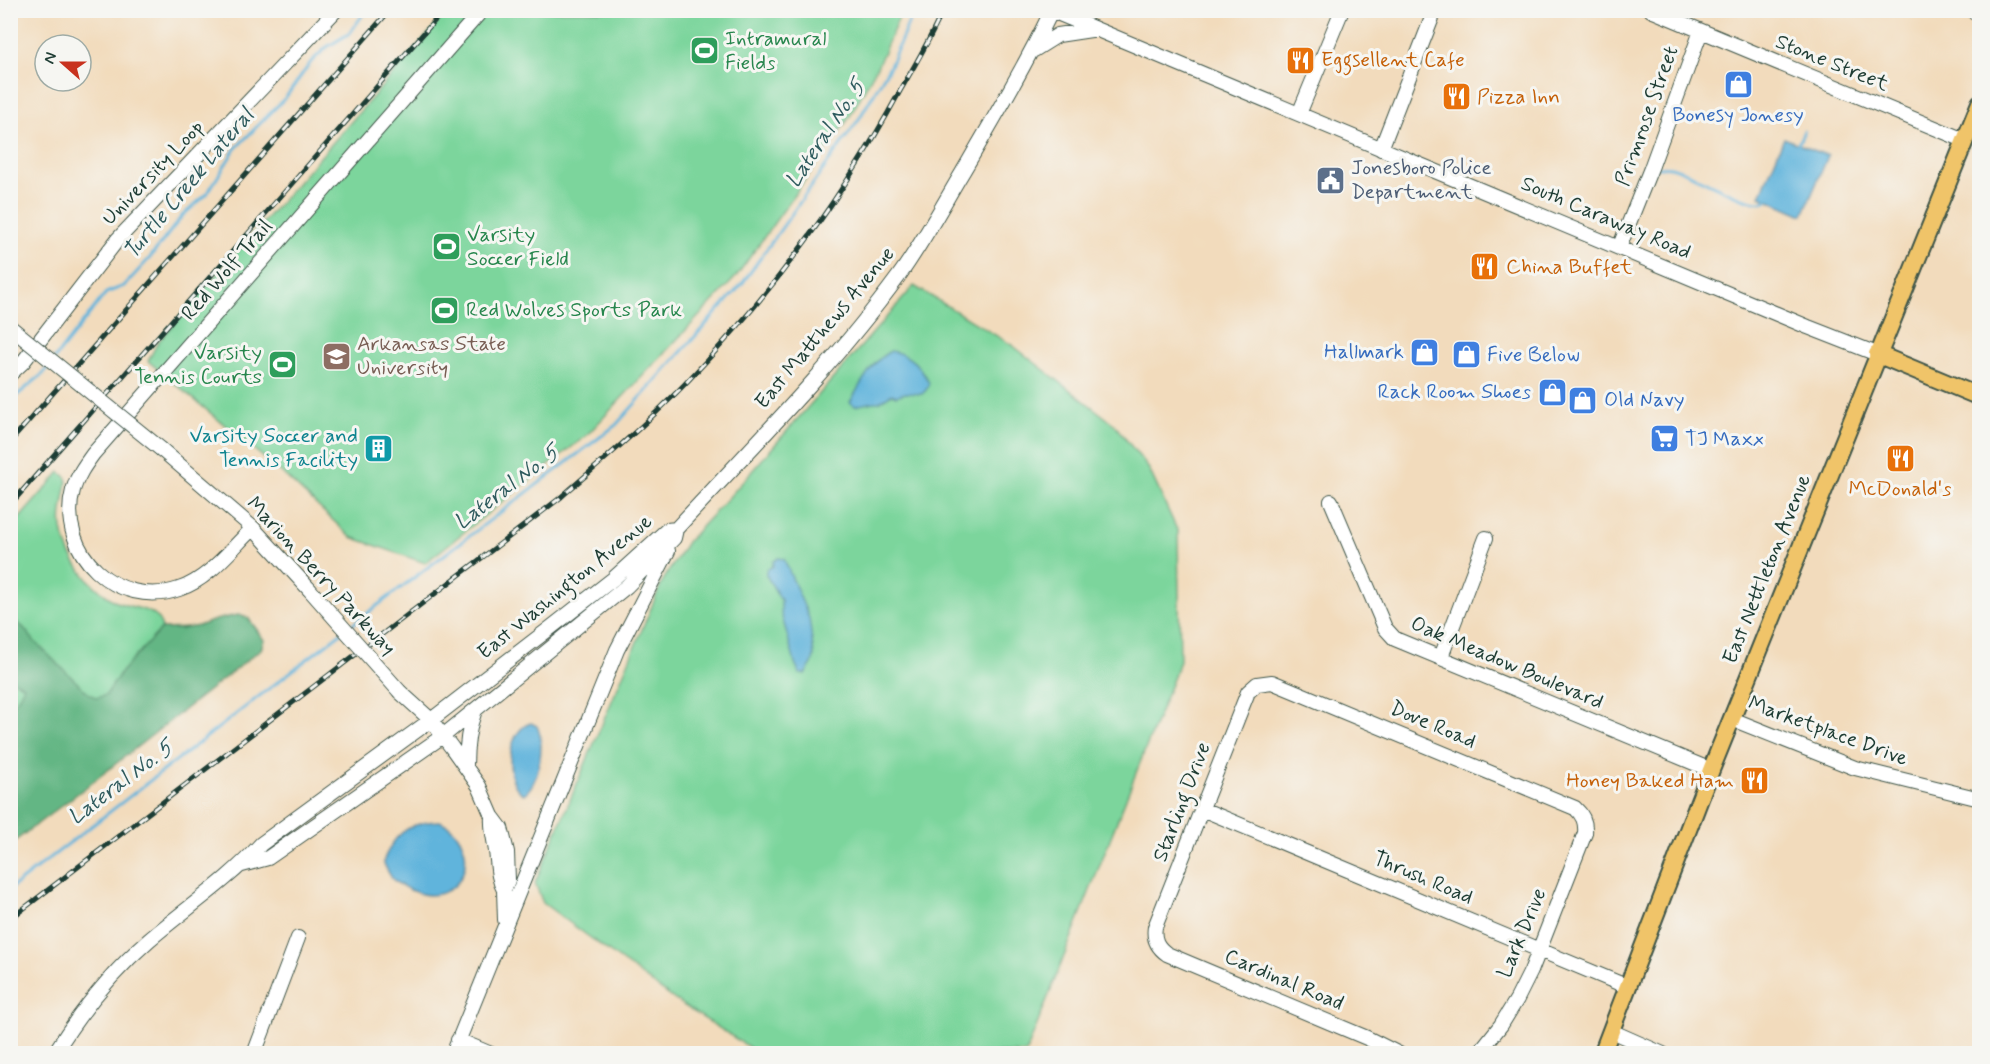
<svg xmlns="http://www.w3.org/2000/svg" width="1990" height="1064" viewBox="0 0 1990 1064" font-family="Mynerve,sans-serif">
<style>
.green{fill:#7bd59c;stroke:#4d8968;stroke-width:1.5}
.forest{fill:#64b684;stroke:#427a5c;stroke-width:1.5}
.water{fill:#60b4dc;stroke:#407888;stroke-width:1.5}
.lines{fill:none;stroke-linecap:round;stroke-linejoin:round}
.stream{stroke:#60b4dc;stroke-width:3}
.minor-casing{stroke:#3f5548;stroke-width:16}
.major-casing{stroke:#3f5548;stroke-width:20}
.minor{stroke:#fff;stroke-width:14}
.major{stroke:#f0c469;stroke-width:16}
.rail-casing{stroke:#1f3d34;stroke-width:5}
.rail{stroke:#f6f6f2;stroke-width:3;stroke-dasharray:9;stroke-linecap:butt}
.minor-bridge-casing{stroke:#3f5548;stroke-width:16;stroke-linecap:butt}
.minor-bridge{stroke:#fff;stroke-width:14}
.labels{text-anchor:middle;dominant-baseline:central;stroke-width:6;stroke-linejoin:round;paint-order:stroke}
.leisure-label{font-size:21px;fill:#27864d;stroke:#f6f6f2;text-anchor:start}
.food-label{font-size:21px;fill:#c56008;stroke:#f6f6f2;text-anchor:start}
.street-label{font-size:21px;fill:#1f3d34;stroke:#f6f6f2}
.shop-label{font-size:21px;fill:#366cbe;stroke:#f6f6f2;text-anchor:start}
.service-label{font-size:21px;fill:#4e5e75;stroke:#f6f6f2;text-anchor:start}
.education-label{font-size:21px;fill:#785e54;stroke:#f6f6f2;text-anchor:start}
.culture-label{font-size:21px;fill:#0d838f;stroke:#f6f6f2;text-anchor:end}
.water-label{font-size:22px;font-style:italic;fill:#2f5b5e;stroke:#f6f6f2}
</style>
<rect width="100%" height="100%" fill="#f6f6f2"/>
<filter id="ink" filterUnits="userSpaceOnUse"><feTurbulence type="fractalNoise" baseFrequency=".0167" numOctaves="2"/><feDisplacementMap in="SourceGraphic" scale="12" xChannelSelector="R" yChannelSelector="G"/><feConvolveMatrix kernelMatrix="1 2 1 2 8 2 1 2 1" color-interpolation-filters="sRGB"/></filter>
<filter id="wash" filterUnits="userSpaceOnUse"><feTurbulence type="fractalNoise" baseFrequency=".008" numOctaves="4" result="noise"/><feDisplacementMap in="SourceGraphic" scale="24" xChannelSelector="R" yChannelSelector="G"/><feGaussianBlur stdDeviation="1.35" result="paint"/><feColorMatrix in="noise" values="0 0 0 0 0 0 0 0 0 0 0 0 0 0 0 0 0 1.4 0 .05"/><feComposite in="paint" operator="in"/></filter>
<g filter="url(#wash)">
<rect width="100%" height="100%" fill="#f2dbbc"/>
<path class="green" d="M448,11h454l-24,54 -29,53 -114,160 -148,157 -162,128 -74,-26 -70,-65 -133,-111 10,-19z
M914,286l98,59 102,79 35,45 29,63 2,129 -154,392h-268l-83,-53 -132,-97 -8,-20 127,-301 25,-40 43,-46z
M60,472l7,6c-1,20 -9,36 -4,56 7,27 26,51 50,66 16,10 46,5 49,29 11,-1 22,0 34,-2 16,-4 31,-13 48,-11l4,2c6,9 19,20 13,31l-250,97v-218z"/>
<path class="forest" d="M238,615l10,3 16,22 -3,9 -167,132 -83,63v-142h5l8,-16 -13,-7v-61l12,9 12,15 54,52 8,4 9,-3 15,-23 40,-43h20l17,-3 17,-6z"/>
<path class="water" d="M1784,138l44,18 -25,59 -43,-19z
M891,351c20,4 29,15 38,32l-3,7 -4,4 -17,-1 -9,3 -4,-2 -13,8h-6l-18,4 -5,-4c11,-18 23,-43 41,-51z
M778,558l6,1 25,59 5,38 -2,8 -7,10h-5l-5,-11 -14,-50v-13l-15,-25v-5l7,-4v-4z
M531,723l6,3c8,17 3,57 -13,68 -20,-8 -19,-64 7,-71z
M440,821c48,22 23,95 -32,68 -7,-4 -15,-7 -18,-14 -2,-4 -5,-8 -6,-12 -1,-4 2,-8 4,-12 10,-21 28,-30 52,-30z"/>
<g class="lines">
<path class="stream" d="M1798,144l6,-13
M1657,167c4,0 10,-1 14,0 19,4 82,44 96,33
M55,358l51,-65 18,-7 25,-27 33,-43 25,-22 28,-45 51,-52 25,-35 16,-15 23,-14 16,-23
M10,401l33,-27 8,-11
M349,627l267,-202 126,-141 117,-165 31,-53 24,-56
M10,889l331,-256"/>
</g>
</g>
<g filter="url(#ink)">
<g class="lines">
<defs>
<path id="minor" d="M1050,10l758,317 69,27
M1651,10l313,130
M1971,10l9,4
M1034,50l24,-15 33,-5
M1299,114l43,-104
M1381,149l54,-139
M1619,248l32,-80 50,-137
M10,374l13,-12 95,-123 218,-229
M162,450l91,78 56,61
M1331,501l54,127 10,11 316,131
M253,528c-22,21 -44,51 -74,61 -61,21 -123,-36 -106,-99 4,-14 12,-25 20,-36l389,-444
M1441,657l45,-119
M400,692l31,28 21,28 27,38 13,30 9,12 6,24 1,28 -4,10 1,30
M1732,719l123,49 125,31
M466,766c0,-20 2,-37 9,-56
M1202,809l426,178
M492,816c-1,13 2,23 4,35 2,14 1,26 8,39
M242,865l26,-7 175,-122 184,-150 47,-48 2,-9c76,-82 156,-162 222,-252 24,-33 43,-69 64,-104 31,-53 63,-107 90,-163
M1611,1031l52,23
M458,1040l33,14
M54,1054c26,-42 58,-82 95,-114 37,-32 79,-59 112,-96l170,-124 118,-91 64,-50 54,-49 9,-1
M254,1054l44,-116
M453,1054l164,-404 51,-99
M1399,1054l-32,-16 -200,-84c-10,-7 -14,-15 -12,-27l93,-235 9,-8 15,-2 303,126c8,7 11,14 10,25l-54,138 -14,28 -16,26 -23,29"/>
<path id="major" d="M1877,354l103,43
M1602,1054l109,-284 269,-667"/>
</defs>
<use href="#minor" class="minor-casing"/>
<use href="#major" class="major-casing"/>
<use href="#minor" class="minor"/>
<use href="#major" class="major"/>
<defs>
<path id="rail" d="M10,442l380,-432
M10,505l434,-495
M10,919l550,-421c47,-41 95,-81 137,-127 80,-84 148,-178 203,-280 15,-26 31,-53 43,-81"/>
</defs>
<use href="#rail" class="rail-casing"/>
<use href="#rail" class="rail"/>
<defs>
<path id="minor-bridge" d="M10,327l152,123
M309,589l91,103"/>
</defs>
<use href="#minor-bridge" class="minor-bridge-casing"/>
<use href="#minor-bridge" class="minor-bridge"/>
</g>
</g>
<defs>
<symbol id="stadium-square" viewBox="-11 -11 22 22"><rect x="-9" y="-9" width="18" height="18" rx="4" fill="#2e9e5b" stroke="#f6f6f2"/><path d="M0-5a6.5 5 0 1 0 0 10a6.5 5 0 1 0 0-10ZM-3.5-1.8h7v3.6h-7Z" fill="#fff"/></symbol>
<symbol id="restaurant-square" viewBox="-11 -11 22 22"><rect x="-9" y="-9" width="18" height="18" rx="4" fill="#e8710a" stroke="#f6f6f2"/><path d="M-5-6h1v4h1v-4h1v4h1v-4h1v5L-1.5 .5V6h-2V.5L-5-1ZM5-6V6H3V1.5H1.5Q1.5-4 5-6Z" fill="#fff"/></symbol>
<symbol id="shop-square" viewBox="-11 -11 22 22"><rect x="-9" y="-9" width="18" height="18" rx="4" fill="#3f7fe0" stroke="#f6f6f2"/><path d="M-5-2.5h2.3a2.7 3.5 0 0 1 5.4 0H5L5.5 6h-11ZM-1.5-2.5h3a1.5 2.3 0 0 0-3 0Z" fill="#fff"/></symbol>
<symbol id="civic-square" viewBox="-11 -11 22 22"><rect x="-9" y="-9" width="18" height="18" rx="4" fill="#5c6f8a" stroke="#f6f6f2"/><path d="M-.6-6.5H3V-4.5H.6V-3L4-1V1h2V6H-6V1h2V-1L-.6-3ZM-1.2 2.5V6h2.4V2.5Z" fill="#fff"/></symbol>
<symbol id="university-square" viewBox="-11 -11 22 22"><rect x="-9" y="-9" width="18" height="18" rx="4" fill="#8d6e63" stroke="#f6f6f2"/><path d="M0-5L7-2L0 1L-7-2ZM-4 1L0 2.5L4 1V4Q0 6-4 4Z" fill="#fff"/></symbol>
<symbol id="supermarket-square" viewBox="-11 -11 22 22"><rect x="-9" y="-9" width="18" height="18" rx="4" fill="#3f7fe0" stroke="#f6f6f2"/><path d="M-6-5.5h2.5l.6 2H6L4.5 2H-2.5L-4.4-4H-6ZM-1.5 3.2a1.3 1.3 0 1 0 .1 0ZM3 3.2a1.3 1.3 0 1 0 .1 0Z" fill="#fff"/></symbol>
<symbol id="building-square" viewBox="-11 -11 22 22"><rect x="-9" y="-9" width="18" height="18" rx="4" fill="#0f9aa8" stroke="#f6f6f2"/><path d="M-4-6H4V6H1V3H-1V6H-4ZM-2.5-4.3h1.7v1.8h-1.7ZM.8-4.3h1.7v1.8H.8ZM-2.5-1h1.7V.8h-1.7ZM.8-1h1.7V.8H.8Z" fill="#fff"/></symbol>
</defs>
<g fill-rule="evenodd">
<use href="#stadium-square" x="688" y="34" width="33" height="33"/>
<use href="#restaurant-square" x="1284" y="44" width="33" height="33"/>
<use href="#shop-square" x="1722" y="68" width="33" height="33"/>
<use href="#restaurant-square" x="1440" y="80" width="33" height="33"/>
<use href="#civic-square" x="1314" y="164" width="33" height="33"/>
<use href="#stadium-square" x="430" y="230" width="33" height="33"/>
<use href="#restaurant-square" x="1468" y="250" width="33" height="33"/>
<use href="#stadium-square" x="428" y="294" width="33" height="33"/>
<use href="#shop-square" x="1408" y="336" width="33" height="33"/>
<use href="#shop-square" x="1450" y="338" width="33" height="33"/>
<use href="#university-square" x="320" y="340" width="33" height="33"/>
<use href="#stadium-square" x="266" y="348" width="33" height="33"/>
<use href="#shop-square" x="1536" y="376" width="33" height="33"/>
<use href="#shop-square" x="1566" y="384" width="33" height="33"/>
<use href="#supermarket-square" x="1648" y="422" width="33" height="33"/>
<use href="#building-square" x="362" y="432" width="33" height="33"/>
<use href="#restaurant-square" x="1884" y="442" width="33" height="33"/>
<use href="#restaurant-square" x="1738" y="764" width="33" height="33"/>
</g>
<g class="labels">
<g class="leisure-label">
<text x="725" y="39">Intramural<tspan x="725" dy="24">Fields</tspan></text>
<text x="467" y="235">Varsity<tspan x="467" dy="24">Soccer Field</tspan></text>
<text x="466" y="310">Red Wolves Sports Park</text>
<text x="262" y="353" text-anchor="end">Varsity<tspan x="262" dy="24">Tennis Courts</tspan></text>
</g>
<g class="food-label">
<text x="1321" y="60">Eggsellent Cafe</text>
<text x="1477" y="97">Pizza Inn</text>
<text x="1506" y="267">China Buffet</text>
<text x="1900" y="489" text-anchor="middle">McDonald's</text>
<text x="1734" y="781" text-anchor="end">Honey Baked Ham</text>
</g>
<g class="street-label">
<text transform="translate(1832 63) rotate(22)">Stone Street</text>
<text transform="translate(1647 116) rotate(-70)">Primrose Street</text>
<text transform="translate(153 173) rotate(-46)">University Loop</text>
<text transform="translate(1606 218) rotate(23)">South Caraway Road</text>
<text transform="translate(227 270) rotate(-49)">Red Wolf Trail</text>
<text transform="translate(825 328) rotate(-50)">East Matthews Avenue</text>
<text transform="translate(1767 569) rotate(-68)">East Nettleton Avenue</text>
<text transform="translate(321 576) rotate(47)">Marion Berry Parkway</text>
<text transform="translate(565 587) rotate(-39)">East Washington Avenue</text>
<text transform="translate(1507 663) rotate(23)">Oak Meadow Boulevard</text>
<text transform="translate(1433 725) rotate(23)">Dove Road</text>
<text transform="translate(1828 731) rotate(20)">Marketplace Drive</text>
<text transform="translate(1182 802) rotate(-69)">Starling Drive</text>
<text transform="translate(1423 878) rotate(23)">Thrush Road</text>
<text transform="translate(1522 933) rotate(-67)">Lark Drive</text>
<text transform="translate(1284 980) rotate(23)">Cardinal Road</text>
</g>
<g class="shop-label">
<text x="1738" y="115" text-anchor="middle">Bonesy Jonesy</text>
<text x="1404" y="352" text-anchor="end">Hallmark</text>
<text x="1487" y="355">Five Below</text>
<text x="1531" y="392" text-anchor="end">Rack Room Shoes</text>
<text x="1604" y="400">Old Navy</text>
<text x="1685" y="439">TJ Maxx</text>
</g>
<g class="service-label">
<text x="1351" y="168">Jonesboro Police<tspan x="1351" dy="24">Department</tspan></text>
</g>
<g class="education-label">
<text x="357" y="344">Arkansas State<tspan x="357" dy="24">University</tspan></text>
</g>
<g class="culture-label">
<text x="358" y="436">Varsity Soccer and<tspan x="358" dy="24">Tennis Facility</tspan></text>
</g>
<g class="water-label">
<text transform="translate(826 134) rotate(-56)">Lateral No. 5</text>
<text transform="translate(189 184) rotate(-50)">Turtle Creek Lateral</text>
<text transform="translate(507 488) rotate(-37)">Lateral No. 5</text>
<text transform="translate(121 783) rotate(-37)">Lateral No. 5</text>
</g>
</g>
<rect width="1990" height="1064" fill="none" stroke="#f6f6f2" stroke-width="36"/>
<g transform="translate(63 63) rotate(291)"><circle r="28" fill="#f6f6f2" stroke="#a0aca6" stroke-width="1.5"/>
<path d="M0-4.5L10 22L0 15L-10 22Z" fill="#c8321e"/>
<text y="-9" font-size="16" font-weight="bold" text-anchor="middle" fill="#1f3d34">N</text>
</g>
</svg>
